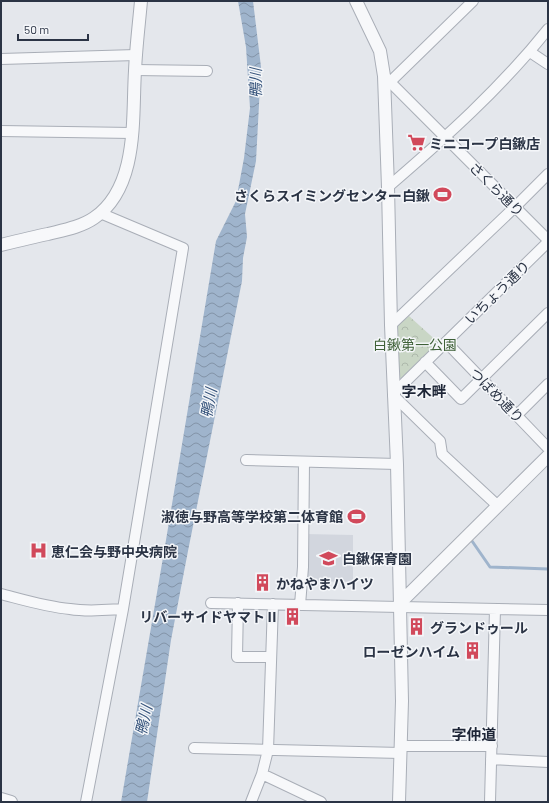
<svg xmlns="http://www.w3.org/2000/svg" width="549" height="803" viewBox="0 0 549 803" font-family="Barlow,'Noto Sans JP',sans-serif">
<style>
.built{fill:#d2d6de}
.park{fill:url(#park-crowns)}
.water{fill:url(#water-waves)}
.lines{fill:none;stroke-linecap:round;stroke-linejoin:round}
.stream{stroke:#9fb4cc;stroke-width:3}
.minor-casing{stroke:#a9aeb7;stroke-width:12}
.tertiary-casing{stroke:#a9aeb7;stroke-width:14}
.minor{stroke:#f7f8fa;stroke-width:10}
.tertiary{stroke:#f7f8fa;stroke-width:12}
.labels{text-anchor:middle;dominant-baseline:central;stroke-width:3;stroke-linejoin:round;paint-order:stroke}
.poi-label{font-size:14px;font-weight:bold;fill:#2b3445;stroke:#f4f6f9;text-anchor:start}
.street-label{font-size:14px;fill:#2b3445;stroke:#f4f6f9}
.park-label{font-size:14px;fill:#3f6138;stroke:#f4f6f9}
.water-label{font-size:15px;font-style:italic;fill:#34527a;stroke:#f4f6f9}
.neighbourhood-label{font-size:15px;font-weight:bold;fill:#1d2536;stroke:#f4f6f9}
</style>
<defs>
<pattern id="park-crowns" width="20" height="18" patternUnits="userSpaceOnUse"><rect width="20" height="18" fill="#c9d6c5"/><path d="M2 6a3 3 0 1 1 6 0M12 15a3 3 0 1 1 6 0" fill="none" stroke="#adb8ab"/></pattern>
<pattern id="water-waves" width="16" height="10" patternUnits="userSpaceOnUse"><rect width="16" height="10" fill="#9fb4cc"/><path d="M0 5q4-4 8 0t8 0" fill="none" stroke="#8293a7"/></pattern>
</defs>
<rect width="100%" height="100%" fill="#e4e7ec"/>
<path class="built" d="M305,534l48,1v47l-48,-1z"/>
<path class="park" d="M409,316l31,28 -36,35 -6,-2 -1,-51z"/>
<path class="water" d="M238,1h15l8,66 -5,94 -11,53 2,23 -4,21 -1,23 -54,270 -17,89 -24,162h-26l44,-256 51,-305 20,-40 8,-43 6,-50 -4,-61z"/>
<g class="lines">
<path class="stream" d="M472,541l18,26 58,2"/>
<defs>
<path id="minor" d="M530,52l18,12
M1,59l135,-4
M135,70l72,1
M384,76l164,164
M390,82l83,-81
M1,131l131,2
M388,187c57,-49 113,-99 160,-158
M391,325l124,-118 33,-33
M446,342l102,106
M425,362l36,37 87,-86
M394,393l154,-151
M393,395l47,46 2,13 56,52
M517,415l31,-31
M246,460l151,4
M1,594c23,6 46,13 69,15 18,3 35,1 53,0
M211,603l337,7
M238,603l-1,54h34
M300,605l3,-38 1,-105
M401,746h91
M194,748l207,5
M491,759l57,3
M262,774l59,28
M86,802l37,-193 60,-361 -83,-35
M251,802l11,-28 6,-24 5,-146
M490,802l5,-193"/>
<path id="tertiary" d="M356,1l24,50 4,25 4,111 3,138 6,139 5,237 -3,101
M1,245c16,-4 32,-8 47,-11 16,-4 33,-7 46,-16 45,-31 38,-100 41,-147 1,-24 4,-47 6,-70
M400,603l148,-147
M1,799l10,3"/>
</defs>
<use href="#minor" class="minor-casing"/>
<use href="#tertiary" class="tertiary-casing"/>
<use href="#minor" class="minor"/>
<use href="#tertiary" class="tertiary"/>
</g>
<defs>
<symbol id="supermarket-bare" viewBox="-9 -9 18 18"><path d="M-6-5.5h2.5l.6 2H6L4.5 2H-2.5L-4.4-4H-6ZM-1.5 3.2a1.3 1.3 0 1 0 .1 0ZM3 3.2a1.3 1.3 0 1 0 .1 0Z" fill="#d1495b" stroke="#f4f6f9" stroke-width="2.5" paint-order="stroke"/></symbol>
<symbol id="stadium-bare" viewBox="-9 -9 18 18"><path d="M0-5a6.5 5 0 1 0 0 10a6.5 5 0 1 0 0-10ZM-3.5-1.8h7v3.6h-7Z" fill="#d1495b" stroke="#f4f6f9" stroke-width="2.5" paint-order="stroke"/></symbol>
<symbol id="hospital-bare" viewBox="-9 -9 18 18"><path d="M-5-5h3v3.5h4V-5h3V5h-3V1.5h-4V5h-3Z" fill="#d1495b" stroke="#f4f6f9" stroke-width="2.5" paint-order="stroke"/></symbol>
<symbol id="school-bare" viewBox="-9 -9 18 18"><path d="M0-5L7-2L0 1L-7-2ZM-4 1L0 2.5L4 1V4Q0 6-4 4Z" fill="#d1495b" stroke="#f4f6f9" stroke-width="2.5" paint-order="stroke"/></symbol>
<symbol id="building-bare" viewBox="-9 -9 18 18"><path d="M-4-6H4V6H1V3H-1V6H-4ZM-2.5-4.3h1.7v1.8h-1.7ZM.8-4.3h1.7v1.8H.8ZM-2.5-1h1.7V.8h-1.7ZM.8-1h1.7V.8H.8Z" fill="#d1495b" stroke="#f4f6f9" stroke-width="2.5" paint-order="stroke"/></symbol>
</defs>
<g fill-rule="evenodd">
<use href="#supermarket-bare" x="404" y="130" width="25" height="25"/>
<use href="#stadium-bare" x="430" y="182" width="25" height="25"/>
<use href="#stadium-bare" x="344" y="504" width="25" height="25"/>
<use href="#hospital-bare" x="26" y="538" width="25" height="25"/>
<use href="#school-bare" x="316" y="546" width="25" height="25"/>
<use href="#building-bare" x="250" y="570" width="25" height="25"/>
<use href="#building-bare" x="280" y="604" width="25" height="25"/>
<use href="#building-bare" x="404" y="614" width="25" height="25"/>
<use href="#building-bare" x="460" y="638" width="25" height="25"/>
</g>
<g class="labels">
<g class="poi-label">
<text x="429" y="143">ミニコープ白鍬店</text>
<text x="430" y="195" text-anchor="end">さくらスイミングセンター白鍬</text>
<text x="343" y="516" text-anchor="end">淑徳与野高等学校第二体育館</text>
<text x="51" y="551">恵仁会与野中央病院</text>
<text x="342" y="558">白鍬保育園</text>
<text x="276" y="583">かねやまハイツ</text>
<text x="279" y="616" text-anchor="end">リバーサイドヤマトⅡ</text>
<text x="430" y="627">グランドゥール</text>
<text x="460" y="651" text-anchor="end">ローゼンハイム</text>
</g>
<g class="street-label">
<text transform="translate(497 189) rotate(45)">さくら通り</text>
<text transform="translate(497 292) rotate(-44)">いちょう通り</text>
<text transform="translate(497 395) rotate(46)">つばめ通り</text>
</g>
<g class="park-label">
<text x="415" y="344">白鍬第一公園</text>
</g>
<g class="water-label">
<text transform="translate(255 83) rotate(-90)">鴨川</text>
<text transform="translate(208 403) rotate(-80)">鴨川</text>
<text transform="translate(143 720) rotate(-77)">鴨川</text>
</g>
<g class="neighbourhood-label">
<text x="424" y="391">字木畔</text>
<text x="474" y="734">字仲道</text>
</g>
</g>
<rect width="549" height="803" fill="none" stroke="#2b3445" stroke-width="4"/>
<path d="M18 34v6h70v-6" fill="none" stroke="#2b3445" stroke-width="2"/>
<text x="24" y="34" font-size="12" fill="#2b3445" stroke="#f4f6f9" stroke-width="3" paint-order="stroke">50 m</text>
</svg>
